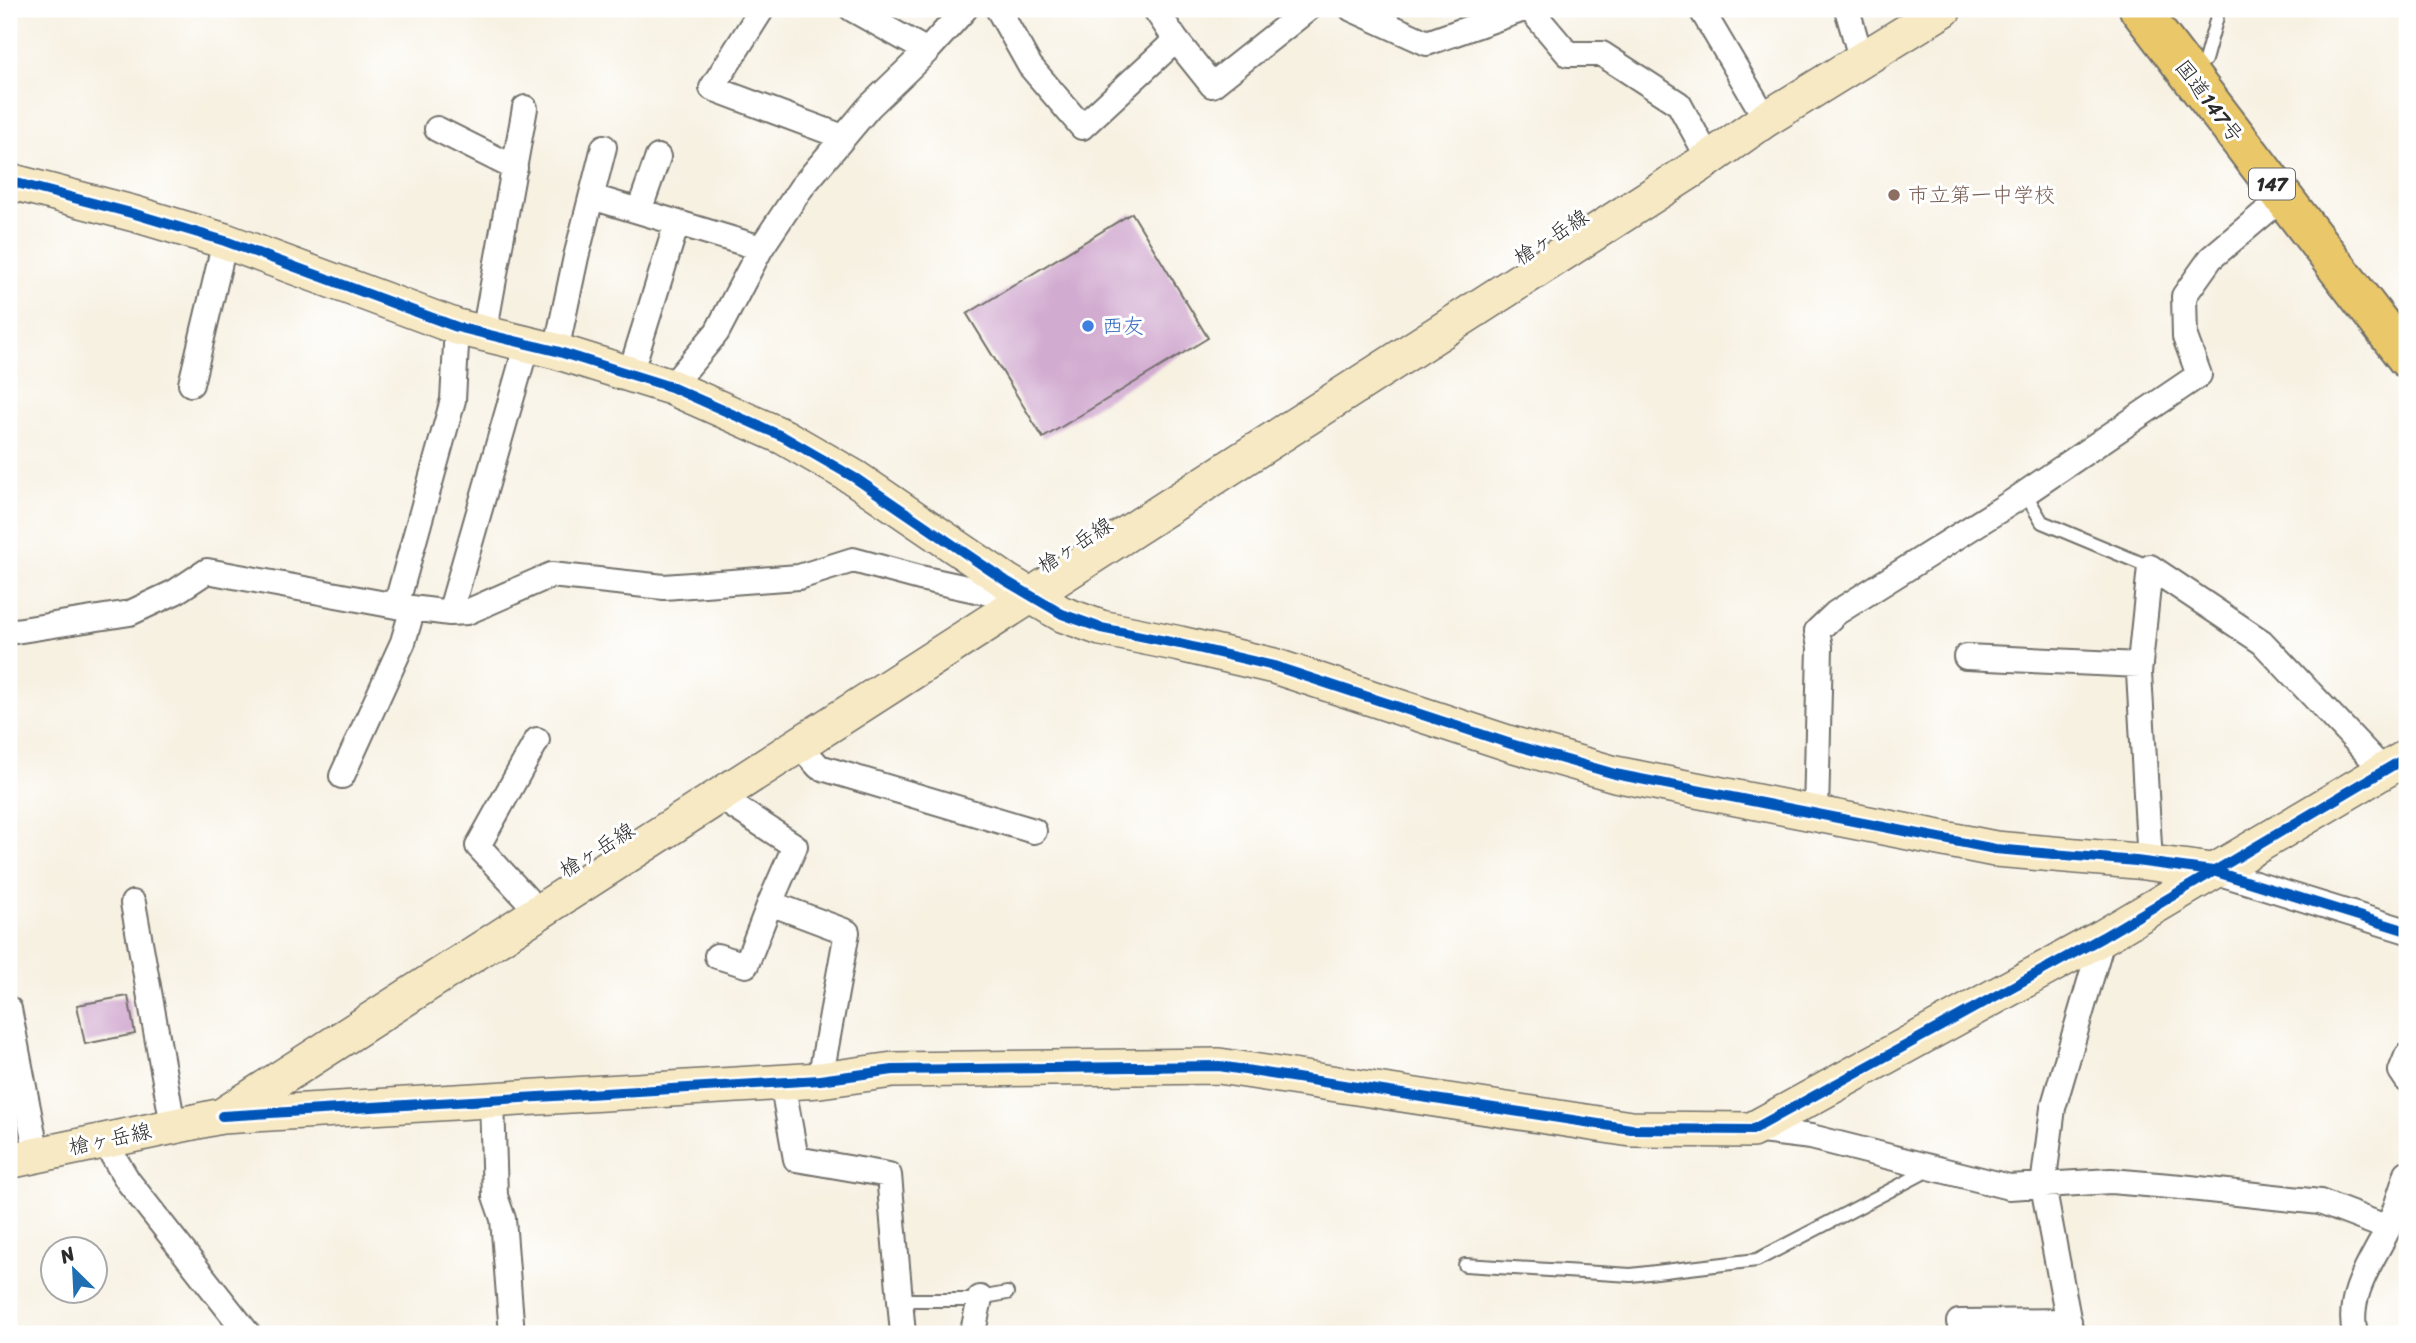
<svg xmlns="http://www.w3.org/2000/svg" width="2416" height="1343" viewBox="0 0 2416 1343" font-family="Sriracha,'Klee One',sans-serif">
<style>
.building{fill:#d2abd0}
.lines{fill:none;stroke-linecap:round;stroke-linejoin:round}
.lane-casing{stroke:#72706b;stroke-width:16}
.street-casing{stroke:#72706b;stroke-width:28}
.secondary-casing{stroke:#72706b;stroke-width:38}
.highway-casing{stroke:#72706b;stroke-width:42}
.lane{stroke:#fff;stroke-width:12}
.street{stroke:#fff;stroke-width:24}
.secondary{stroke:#f7e9c3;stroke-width:35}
.highway{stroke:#eac769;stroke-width:38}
.cycleway-casing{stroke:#fff;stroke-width:15}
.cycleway{stroke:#0057b8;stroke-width:10}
.education-dot{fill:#8d6e63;stroke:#fff;stroke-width:2.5}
.shop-dot{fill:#3f7fe0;stroke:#fff;stroke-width:2.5}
.labels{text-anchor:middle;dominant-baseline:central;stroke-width:6;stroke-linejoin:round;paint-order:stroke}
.shield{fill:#fff;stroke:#6b6b6b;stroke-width:2}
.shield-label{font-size:19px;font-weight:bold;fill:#2b2b2b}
.street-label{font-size:21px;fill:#2b2b2b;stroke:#fff}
.education-label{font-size:21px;fill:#785e54;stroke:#fff;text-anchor:start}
.shop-label{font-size:21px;fill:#366cbe;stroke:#fff;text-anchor:start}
</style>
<rect width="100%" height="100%" fill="#fff"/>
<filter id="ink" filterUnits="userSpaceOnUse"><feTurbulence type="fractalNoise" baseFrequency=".0143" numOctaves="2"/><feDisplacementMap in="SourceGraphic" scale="14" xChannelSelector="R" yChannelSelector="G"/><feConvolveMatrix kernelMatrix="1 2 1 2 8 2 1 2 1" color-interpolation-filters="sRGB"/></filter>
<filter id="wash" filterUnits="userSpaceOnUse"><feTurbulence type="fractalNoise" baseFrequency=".00686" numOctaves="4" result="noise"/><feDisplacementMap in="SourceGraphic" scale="28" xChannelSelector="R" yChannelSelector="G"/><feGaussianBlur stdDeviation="1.57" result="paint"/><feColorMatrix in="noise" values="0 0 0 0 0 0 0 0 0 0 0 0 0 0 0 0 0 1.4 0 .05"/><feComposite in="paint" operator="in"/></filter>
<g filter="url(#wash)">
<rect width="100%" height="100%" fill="#f7f1e2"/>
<g id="blocks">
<path class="building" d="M1132,213l76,125 -165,100 -76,-124z
M128,996l7,38 -50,10 -8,-39z"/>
</g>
</g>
<g filter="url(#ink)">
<use href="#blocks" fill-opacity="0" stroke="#72706b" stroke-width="2"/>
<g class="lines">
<defs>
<path id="lane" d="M2205,60l12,-43 -1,-8
M2025,493l17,29 108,45
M1465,1265l166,10 126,-15 172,-90
M900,1300h69l38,-7"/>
<path id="street" d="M762,9l-50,79 131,49
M852,9l75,42
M998,9l32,57 52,61 94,-87 -21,-31
M1352,9l75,34 97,-34
M1530,9l38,45h34l77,50 30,55
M1701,9l65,110
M1847,9l15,52
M1176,40l36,45 96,-76
M437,129l78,39
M592,197l169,51
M639,211l19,-54
M484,334l41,-226
M556,351l20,-94 28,-110
M630,374l47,-151
M191,384l34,-143
M671,387l46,-55 44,-84 40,-60 68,-81 58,-56 38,-42
M396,606l54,7 77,-269
M450,613l17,-1 84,-37 113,12 135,-10 54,-17 67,18 70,15 36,2
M9,632l121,-19 45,-21 32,-21 189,35 57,-206 4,-73
M1966,657l174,8
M537,740l-59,106 60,65
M799,745l20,22 215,64
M342,776l61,-134 10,-34
M718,796l77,50 -25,57 77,29 -27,148
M1816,814l4,-167 -3,-16 19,-18 176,-111 187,-127 -14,-38 -1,-41 27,-38 71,-60
M2150,863l-11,-190 11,-106 112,75 122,129
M2213,871l194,60
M133,903l40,222
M717,956l29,9 24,-62
M9,1009l28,146
M2407,1056l-6,15 6,9
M782,1082l14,77 93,16 14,159
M492,1101l3,95 8,23 9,115
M1752,1130l59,7 198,50 102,-6 70,6 139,15 68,26
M104,1141l24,40 120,153
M1959,1322l110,-1
M970,1334l4,-7 6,-29
M2071,1334l-28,-148 10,-78 50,-171
M2355,1334c-9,-38 16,-71 32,-103 8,-19 14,-39 20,-58"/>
<path id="secondary" d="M9,181l126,33 90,27 232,86 99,24 115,36 113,50 71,41 151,103 56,33 39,14 79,16 94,22 237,78 104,30 380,75 141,12 77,10
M222,1116l598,-36 73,-10 326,-4 412,63 121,1 351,-193 304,-180
M9,1161l213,-45 1487,-957 57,-40 178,-110"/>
<path id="highway" d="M2139,9l268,350"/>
</defs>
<use href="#lane" class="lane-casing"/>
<use href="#street" class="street-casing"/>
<use href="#secondary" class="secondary-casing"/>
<use href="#highway" class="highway-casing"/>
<use href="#lane" class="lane"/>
<use href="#street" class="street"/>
<use href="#secondary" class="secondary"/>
<use href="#highway" class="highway"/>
<defs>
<path id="cycleway" d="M9,181l126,33 90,27 232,86 99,24 115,36 113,50 71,41 151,103 56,33 39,14 79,16 94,22 237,78 104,30 380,75 141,12 77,10 194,60
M222,1116l598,-36 73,-10 326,-4 412,63 121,1 351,-193 304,-180"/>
</defs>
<use href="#cycleway" class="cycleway-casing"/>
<use href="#cycleway" class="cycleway"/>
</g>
</g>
<circle class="education-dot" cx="1894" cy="195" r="7"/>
<circle class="shop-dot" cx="1088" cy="326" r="7"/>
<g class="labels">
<rect class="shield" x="2249" y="168.5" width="46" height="31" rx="5"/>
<g class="shield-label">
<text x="2272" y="184">147</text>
</g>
<g class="street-label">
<text transform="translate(2209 101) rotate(53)">国道147号</text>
<text transform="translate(1551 237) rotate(-33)">槍ヶ岳線</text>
<text transform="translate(1075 545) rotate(-33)">槍ヶ岳線</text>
<text transform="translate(597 850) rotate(-32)">槍ヶ岳線</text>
<text transform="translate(110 1139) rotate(-12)">槍ヶ岳線</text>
</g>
<g class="education-label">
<text x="1908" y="195">市立第一中学校</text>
</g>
<g class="shop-label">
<text x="1102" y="326">西友</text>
</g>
</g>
<rect width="2416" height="1343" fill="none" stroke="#fff" stroke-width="35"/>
<g transform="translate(74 1270) rotate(336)"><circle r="33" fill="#ffffff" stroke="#aaaaaa" stroke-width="2"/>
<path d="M0-5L12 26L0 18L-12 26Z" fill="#1f6fb2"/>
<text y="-10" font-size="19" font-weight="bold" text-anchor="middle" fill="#2b2b2b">N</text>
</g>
</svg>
